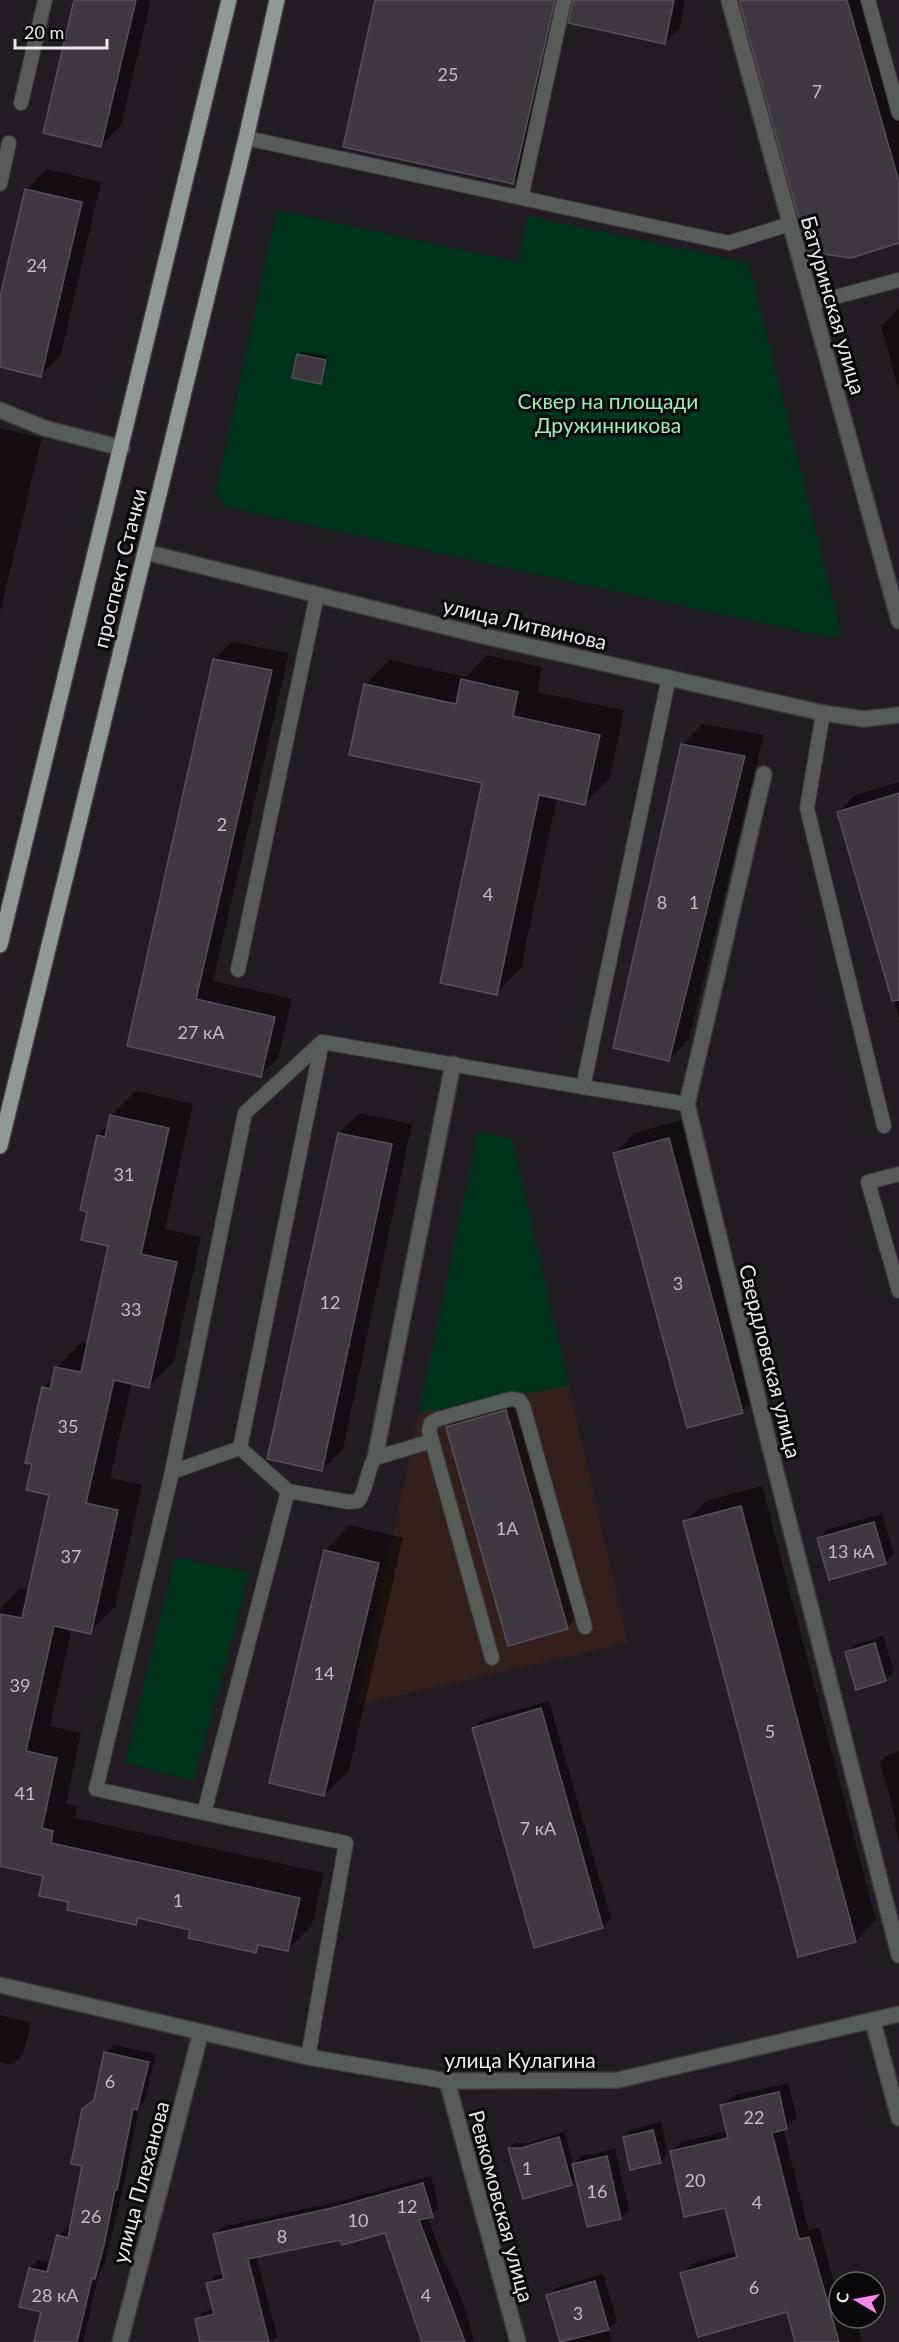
<svg xmlns="http://www.w3.org/2000/svg" width="899" height="2342" viewBox="0 0 899 2342" font-family="Lato,sans-serif">
<style>
.education{fill:#33201c}
.green{fill:#00331c}
.shadow{fill:#0007}
.building{fill:#3e3840;stroke:#564f58;stroke-width:1.5}
.lines{fill:none;stroke-linecap:round;stroke-linejoin:round}
.service-casing{stroke:#3e393f;stroke-width:16}
.pedestrian-casing{stroke:#3e393f;stroke-width:18}
.minor-casing{stroke:#3e393f;stroke-width:18}
.tertiary-casing{stroke:#3e393f;stroke-width:18}
.primary-casing{stroke:#3e393f;stroke-width:18}
.service{stroke:#575c59;stroke-width:14}
.pedestrian{stroke:#575c59;stroke-width:15}
.minor{stroke:#575c59;stroke-width:15}
.tertiary{stroke:#575c59;stroke-width:15}
.primary{stroke:#909995;stroke-width:15}
.labels{text-anchor:middle;dominant-baseline:central;stroke-width:6;stroke-linejoin:round;paint-order:stroke}
.number-label{font-size:18px;fill:#c0bcc1}
.street-label{font-size:21px;fill:#ebe8ec;stroke:#0a080a}
.park-label{font-size:21px;fill:#97f0bc;stroke:#0a080a}
</style>
<rect width="100%" height="100%" fill="#221c23"/>
<path class="education" d="M478,1132l34,6 116,505 -271,62z"/>
<path class="green" d="M277,210l241,52 10,-46 221,47 93,372 -11,3 -606,-131 -9,-15z
M478,1132l34,6 57,248 -150,27z
M175,1557l75,15 -56,209 -69,-18z"/>
<path class="shadow" d="M76,0h75l-30,125 -20,20z
M377,0h187l-37,168 -14,14z
M573,0h112l-5,28 -15,15z
M740,0h132l27,96v146z
M47,169l54,13 -40,172 -20,21 -41,-9v-62l26,-114z
M899,308v84l-18,-66z
M302,351l26,5 -4,22 -4,4 -22,-27z
M0,428l42,10 -42,174z
M232,642l57,11 -76,328 79,18 -14,59 -18,18 -131,-31 85,-385z
M487,655l55,12 -5,25 87,18 -14,68 -25,25 -28,-6 -36,171 -25,25 -12,-211 -119,-97 25,-25 76,17z
M703,724l61,11 -75,304 -21,21 15,-316z
M899,782v236l-60,-206 16,-17z
M136,1091l57,13 -28,125 36,8 -27,124 -25,25 -17,-4 -22,96 32,7 -27,122 -25,25 -18,-4 -22,98 31,7 -15,71 11,2 -2,12 249,55 -12,52 -25,25 -25,-5 -6,6 -64,-22 -50,-12 -6,6 -66,-22 -25,-27 -45,-10v-255l21,-21 8,2 21,-96 -16,-31 9,-75 12,-11 2,-10 25,-25 6,2 22,-99 -21,-34 9,-75 11,-12 2,-8z
M360,1113l52,11 -69,325 -21,21 17,-337z
M689,1118l74,272 -21,21 -127,-258 20,-20z
M514,1403l61,216 -8,9 -119,-201 8,-8z
M762,1486l114,434 -20,21 -171,-419 21,-21z
M882,1514l12,40 -9,8 -67,-23 8,-9z
M350,1525l53,13 -54,232 -25,25 -54,-13 56,-232z
M883,1636l11,35 -8,8 -29,9 -11,-35 8,-8z
M549,1701l62,218 -9,8 -128,-199 8,-8z
M899,1751v94l-5,-22 2,-2 -16,-59 9,-8z
M0,2015l31,8 -8,31 -11,11 -12,-3z
M114,2045l42,9 -11,47 -6,5 -14,74 -22,89 -4,4 -16,69h-47l7,-31 -13,-43 9,-8 12,3 7,-27 9,-8 4,1 12,-64v-55l13,-12 10,-45z
M788,2083l9,35 -14,11 26,102 10,-3 20,72v18h17l6,24h-65l-8,-31 -107,-38 10,-9 45,-13 -11,-44 -55,-55 10,-10 47,-11 -6,-25 10,-10z
M661,2122l7,32 -8,8 -35,-25 8,-8z
M564,2132l10,33 8,-9 33,-7 14,61 -8,8 -44,-41 -6,6 -62,-35 6,-5h14z
M431,2176l8,32 -11,9 17,49h2l18,42 9,34h-52l-36,-111 -130,25 21,80 -6,6h-69l-6,-22 8,-8 10,-2 -6,-26 7,-8 9,-2 -9,-39 7,-8 119,-26z
M603,2274l14,47 -9,8 4,13h-51l-13,-46 8,-8z"/>
<path class="building" d="M74,0h62l-35,147 -58,-14z
M375,0h180l-42,184 -170,-37z
M573,0h101l-9,44 -97,-21z
M739,0h108l52,182v61l-48,15 -43,-6z
M25,189l57,13 -41,175 -41,-10v-70z
M297,354l29,6 -5,24 -29,-6z
M213,659l59,11 -76,329 79,18 -14,60 -134,-31z
M461,679l57,13 -5,24 87,19 -15,70 -46,-10 -42,200 -57,-12 42,-200 -133,-28 15,-71 92,20z
M681,744l64,12 -76,305 -56,-13z
M899,793v207l-7,1 -55,-189z
M110,1115l59,13 -28,126 36,8 -28,126 -35,-8 -28,123 32,7 -27,124 -37,-8 -28,125 31,7 -15,70 11,3 -2,12 249,55 -12,53 -30,-6 -2,8 -68,-15 2,-8 -52,-12 -2,7 -69,-15 1,-8 -29,-6 4,-20 -43,-10v-252l22,4 27,-123 -23,-5 6,-26 -7,-1 17,-76 8,2 5,-22 26,5 27,-126 -27,-6 6,-28 -7,-2 17,-75 8,2z
M338,1133l54,11 -70,327 -55,-12z
M669,1138l74,275 -56,15 -74,-275z
M506,1410l62,219 -60,17 -62,-219z
M741,1506l115,436 -58,15 -115,-436z
M874,1522l12,42 -57,16 -12,-42z
M324,1550l55,13 -55,233 -55,-13z
M875,1643l11,38 -30,9 -11,-38z
M541,1708l62,220 -69,20 -62,-220z
M104,2052l45,10 -12,48 -4,-1 -16,81h-2l-11,55 -9,34 -3,-1 -15,64h-43l7,-30 -22,-5 10,-39 18,4 10,-37 11,3 14,-72 -11,-2 11,-55 12,-9z
M779,2092l8,37 -15,4 27,106 10,-2 30,105h-44l-8,-30 -89,25 -18,-64 57,-16 -12,-49 -41,9 -14,-66 58,-13 -8,-33z
M653,2130l8,33 -31,7 -7,-33z
M559,2137l13,48 -49,14 -15,-51h13z
M607,2156l14,63 -34,8 -15,-63z
M423,2183l10,34 -14,3 46,122h-43l-37,-109 -43,12 -2,-5 -92,19 21,83h-69l-5,-23 19,-5 -8,-31 18,-4 -11,-45 119,-26z
M595,2281l14,49 -49,12 -14,-47z"/>
<g class="lines">
<defs>
<path id="service" d="M868,0l31,113
M21,103l24,-103
M246,138l483,105 61,-19
M0,184l9,-41
M521,198l43,-198
M813,303l86,-23
M669,677l-86,410 104,17
M823,713l-16,95 77,318
M238,970l79,-375
M899,1174l-31,8 31,109
M432,1441l60,217
M172,1472l73,-359 77,-71
M288,1491l61,11 9,-1c10,-13 8,-30 17,-43l57,-17 -3,-11 2,-7 7,-4 73,-20 8,1 4,6 62,221
M204,1813l-108,-24 76,-317 68,-24
M308,2057l38,-214 -142,-30 84,-322 -48,-43 82,-406 261,45"/>
<path id="pedestrian" d="M375,1458l78,-394"/>
<path id="minor" d="M729,0l170,621
M0,410l44,18 78,20
M145,552l330,82 348,79 41,6 35,-4
M764,774l-77,330 81,336 131,515
M873,2022l26,96
M447,2081l71,261
M120,2342l81,-310"/>
<path id="tertiary" d="M0,1985l308,72 139,24 171,-1 281,-66"/>
<path id="primary" d="M0,945l229,-945
M0,1146l246,-1008 31,-138"/>
</defs>
<use href="#service" class="service-casing"/>
<use href="#pedestrian" class="pedestrian-casing"/>
<use href="#minor" class="minor-casing"/>
<use href="#tertiary" class="tertiary-casing"/>
<use href="#primary" class="primary-casing"/>
<use href="#service" class="service"/>
<use href="#pedestrian" class="pedestrian"/>
<use href="#minor" class="minor"/>
<use href="#tertiary" class="tertiary"/>
<use href="#primary" class="primary"/>
</g>
<g class="labels">
<g class="number-label">
<text x="448" y="74">25</text>
<text x="817" y="91">7</text>
<text x="37" y="265">24</text>
<text x="222" y="824">2</text>
<text x="488" y="894">4</text>
<text x="662" y="902">8</text>
<text x="694" y="902">1</text>
<text x="201" y="1032">27 кА</text>
<text x="124" y="1174">31</text>
<text x="678" y="1283">3</text>
<text x="330" y="1302">12</text>
<text x="131" y="1309">33</text>
<text x="68" y="1426">35</text>
<text x="507" y="1528">1А</text>
<text x="851" y="1551">13 кА</text>
<text x="71" y="1556">37</text>
<text x="324" y="1673">14</text>
<text x="20" y="1685">39</text>
<text x="770" y="1731">5</text>
<text x="25" y="1793">41</text>
<text x="538" y="1828">7 кА</text>
<text x="178" y="1900">1</text>
<text x="110" y="2081">6</text>
<text x="754" y="2117">22</text>
<text x="527" y="2168">1</text>
<text x="695" y="2180">20</text>
<text x="597" y="2191">16</text>
<text x="757" y="2202">4</text>
<text x="407" y="2206">12</text>
<text x="91" y="2216">26</text>
<text x="358" y="2220">10</text>
<text x="282" y="2236">8</text>
<text x="754" y="2287">6</text>
<text x="55" y="2295">28 кА</text>
<text x="426" y="2295">4</text>
<text x="578" y="2313">3</text>
</g>
<g class="street-label">
<text transform="translate(834 305) rotate(74)">Батуринская улица</text>
<text transform="translate(119 568) rotate(-76)">проспект Стачки</text>
<text transform="translate(525 623) rotate(13)">улица Литвинова</text>
<text transform="translate(771 1361) rotate(76)">Свердловская улица</text>
<text x="520" y="2059">улица Кулагина</text>
<text transform="translate(140 2182) rotate(-75)">улица Плеханова</text>
<text transform="translate(502 2206) rotate(75)">Ревкомовская улица</text>
</g>
<g class="park-label">
<text x="608" y="400">Сквер на площади<tspan x="608" dy="24">Дружинникова</tspan></text>
</g>
</g>
<g transform="translate(857 2300) rotate(280)"><circle r="28" fill="#0a080a" stroke="#646264" stroke-width="1.5"/>
<path d="M0-4.5L10 22L0 15L-10 22Z" fill="#f688ec"/>
<text y="-9" font-size="16" font-weight="bold" text-anchor="middle" fill="#ebe8ec">С</text>
</g>
<path d="M15 39v9h92v-9" fill="none" stroke="#ebe8ec" stroke-width="3"/>
<text x="24" y="39" font-size="18" fill="#ebe8ec" stroke="#0a080a" stroke-width="4.5" paint-order="stroke">20 m</text>
</svg>
